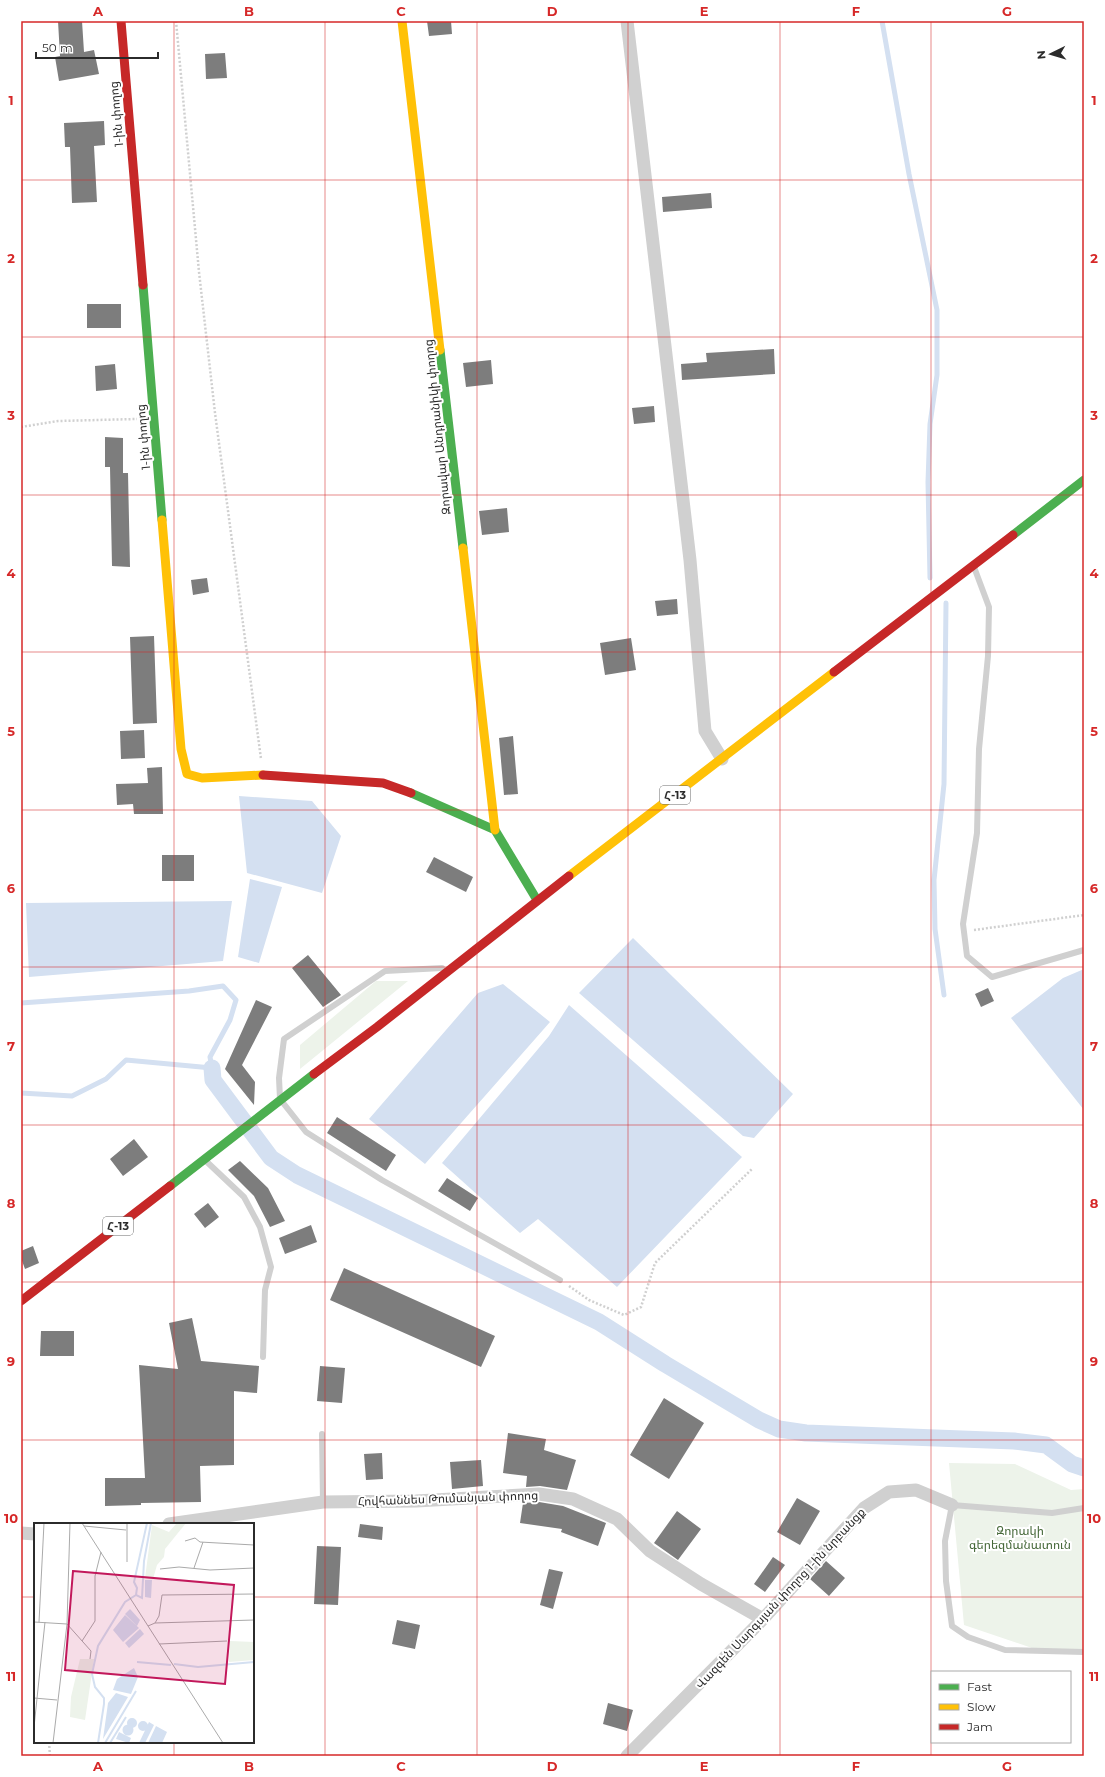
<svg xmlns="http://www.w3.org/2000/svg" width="1105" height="1777" viewBox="0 0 1105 1777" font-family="Montserrat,'Noto Sans Armenian',sans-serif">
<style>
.green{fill:#edf3ea}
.water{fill:#d4e0f1}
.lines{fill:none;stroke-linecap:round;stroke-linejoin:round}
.stream{stroke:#d4e0f1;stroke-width:5}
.canal{stroke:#d4e0f1;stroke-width:17}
.building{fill:#7d7d7d}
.path{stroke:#d0d0d0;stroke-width:2.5;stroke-dasharray:2 2;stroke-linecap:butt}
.lane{stroke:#d0d0d0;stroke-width:6}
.street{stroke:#d0d0d0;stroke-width:13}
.fast{stroke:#4caf50;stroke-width:9}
.slow{stroke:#ffc107;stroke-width:9}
.jam{stroke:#c62828;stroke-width:9}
.grid{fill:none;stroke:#d62828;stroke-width:1;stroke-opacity:0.55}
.labels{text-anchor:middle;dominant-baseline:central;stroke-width:4;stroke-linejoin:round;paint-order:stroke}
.shield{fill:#fff;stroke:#6b6b6b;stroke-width:1}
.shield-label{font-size:11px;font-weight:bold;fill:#2b2b2b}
.street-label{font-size:12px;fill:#2b2b2b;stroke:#fff}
.park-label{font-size:12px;fill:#456838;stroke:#fff}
.inset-river{fill:none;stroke:#d4e0f1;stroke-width:2}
.inset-road{fill:none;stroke:#aaa;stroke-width:1}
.view{fill:#c2185b;fill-opacity:0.15;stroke:#c2185b;stroke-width:2}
.inset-edge{fill:none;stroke:#2b2b2b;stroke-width:2}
.neatline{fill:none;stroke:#d62828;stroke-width:1.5}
.grid-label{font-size:13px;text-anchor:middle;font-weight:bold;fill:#d62828}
</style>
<rect width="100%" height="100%" fill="#fff"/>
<path class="green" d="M376,981h32l-108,88v-24z
M949,1463l66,1 56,26 13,-1v165l-49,-5 -71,-24z"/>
<path class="water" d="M239,796l73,5 29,35 -19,57 -75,-20z
M250,879l32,8 -23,76 -21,-6z
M232,901l-9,60 -194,16 -3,-74z
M633,938l160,156 -39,44 -11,-2 -164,-143z
M1084,969v141l-73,-92 52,-40z
M503,984l47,38 -125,142 -56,-45 109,-126z
M569,1005l173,152 -125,130 -79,-68 -18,14 -78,-70 107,-127z"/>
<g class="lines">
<path class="stream" d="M882,21l27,153 28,136v65l-7,49 -2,58 2,96
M944,995l-9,-66 -1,-49 10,-96 2,-181
M21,1003l168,-12 34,-5 13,14 -6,20 -20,37 2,11 -86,-8 -20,19 -34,17 -51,-3"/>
<path class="canal" d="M212,1068l1,12 58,78 26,17 302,147 66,42 94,56 20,9 27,4 208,8 32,4 26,19 12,4"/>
</g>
<path class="building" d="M58,21h24l2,31 10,-2 5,24 -40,7 -4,-24 5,-1z
M427,21h24l1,13 -23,2z
M225,53l2,25 -21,1 -1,-25z
M104,121l1,24 -11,1 3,56 -25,1 -2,-56h-5l-1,-24z
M711,193l1,15 -49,4 -1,-15z
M87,304h34v24h-34z
M774,349l1,25 -93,6 -1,-16 26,-2 -1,-9z
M491,360l2,24 -27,3 -3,-24z
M115,364l2,25 -21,2 -1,-25z
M654,406l1,16 -21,2 -2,-16z
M105,437l18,1v35h5l2,94 -18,-1 -2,-99h-5z
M507,508l2,24 -27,3 -3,-24z
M207,578l2,14 -16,3 -2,-15z
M677,599l1,15 -21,2 -2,-15z
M154,636l3,87 -24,1 -3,-87z
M631,638l5,32 -31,5 -5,-32z
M144,730l1,28 -24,1 -1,-28z
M513,736l5,58 -14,1 -5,-57z
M162,767l1,47h-29l-1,-10 -16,1 -1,-21 32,-1 -1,-15z
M162,855h32v26h-32z
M434,857l39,20 -7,15 -40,-20z
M308,955l33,40 -18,12 -31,-39z
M988,988l6,13 -13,6 -6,-13z
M256,1000l16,7 -30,58 13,17 -1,23 -29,-36z
M337,1117l59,38 -10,16 -59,-38z
M134,1139l14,18 -25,19 -13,-17z
M240,1161l28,27 17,33 -15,6 -16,-31 -26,-26z
M447,1178l31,20 -8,13 -32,-20z
M208,1203l11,14 -14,11 -11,-14z
M311,1225l6,17 -32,12 -6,-16z
M33,1246l6,17 -14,6 -4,-11v-7z
M344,1268l151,68 -14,31 -151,-67z
M192,1318l9,43 58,5 -2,27 -23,-2v74l-34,1 1,36 -60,1v2l-36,1v-28h40l-6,-113 39,4 -9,-46z
M41,1331h33v25h-34z
M320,1366l25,2 -3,35 -25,-2z
M664,1398l40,25 -35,56 -39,-24z
M508,1433l38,6 -2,11 32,10 -9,30 -27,-4 -14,1 1,-11 -24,-3z
M382,1453l1,26 -17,1 -2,-26z
M481,1460l2,26 -31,3 -2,-27z
M797,1498l23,13 -20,34 -23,-13z
M539,1502l24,4 43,17 -8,23 -37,-14 1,-3 -42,-6 3,-20z
M677,1511l24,18 -23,31 -24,-17z
M360,1524l23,3 -1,13 -24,-3z
M317,1546l24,1 -3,58 -24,-1z
M773,1557l12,8 -20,27 -11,-8z
M826,1561l19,17 -16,18 -19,-17z
M549,1569l14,3 -10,37 -13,-4z
M397,1620l23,5 -5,24 -23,-5z
M608,1703l25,7 -6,21 -24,-7z"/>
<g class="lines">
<path class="path" d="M176,21l23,251 16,141 46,346
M21,427l37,-6 79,-2
M974,930l110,-15
M569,1286l20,14 35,15 17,-8 14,-44 98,-95
M49,1742l1,14"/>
<path class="lane" d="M974,567l15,40 -1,49 -9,93 -2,84 -14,91 4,32 25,21 92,-27
M442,968l-57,3 -101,68 -5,39 1,21 26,33 76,48 178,100
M207,1162l37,35 16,30 11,40 -6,23 -2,67
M322,1434l1,68
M1084,1508l-32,5 -100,-8 -7,36 1,40 6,45 16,11 37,13 79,2"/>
<path class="street" d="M627,21l63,539 15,171 17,28
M169,1524l154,-22 93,-1 123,-7 34,5 44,20 33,32 51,33 62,35
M21,1533l14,1
M627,1756l136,-137 101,-111 25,-16 27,-2 36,15"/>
<path class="fast" d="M143,285l19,235
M440,350l23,198
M1013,535l71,-55
M411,793l84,37 42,70
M170,1186l144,-112"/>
<path class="slow" d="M402,21l38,329
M162,520l19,229 6,25 15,4 61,-3
M463,548l32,282
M569,876l265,-204"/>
<path class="jam" d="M121,21l22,264
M834,672l179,-137
M263,775l120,8 28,10
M314,1074l63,-47 192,-151
M21,1301l149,-115"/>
</g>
<path class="grid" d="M174,21v1503M325,21v1735M477,21v1735M628,21v1735M780,21v1735M931,21v1735M21,180h1063M21,337h1063M21,495h1063M21,652h1063M21,810h1063M21,967h1063M21,1125h1063M21,1282h1063M21,1440h1063M21,1597h14M253,1597h831M174,1742v14"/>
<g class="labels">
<g class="shield">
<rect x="660" y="786" width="30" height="18" rx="3"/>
<rect x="103" y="1217" width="30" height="18" rx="3"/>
</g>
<g class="shield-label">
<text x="675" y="795">Հ-13</text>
<text x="118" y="1226">Հ-13</text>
</g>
<g class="street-label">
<text transform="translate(116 114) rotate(-95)">1-ին փողոց</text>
<text transform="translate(437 427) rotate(-96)">Զորավար Անդրանիկի փողոց</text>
<text transform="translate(143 437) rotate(-95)">1-ին փողոց</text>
<text transform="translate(448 1498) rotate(-2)">Հովհաննես Թումանյան փողոց</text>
<text transform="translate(780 1598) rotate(-47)">Վազգեն Սարգսյան փողոց 1-ին նրբանցք</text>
</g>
<g class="park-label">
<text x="1020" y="1530">Զորակի<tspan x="1020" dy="14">գերեզմանատուն</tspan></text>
</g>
</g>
<g transform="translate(34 1523)">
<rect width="220" height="220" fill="#fff"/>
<path d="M143,0h9l-21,26 -1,8 -7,8 -4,14 -8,-1 7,-53 17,7zM196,118l24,1v18l-25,2zM46,136h14l-9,61 -15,-3 1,-20z" fill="#edf3ea"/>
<path d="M111,57h7l-1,18 -6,-1zM96,86l10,11 -3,6 -12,-12zM91,92l14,13 -16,14 -10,-12zM106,106l4,5 -15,14 -4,-5zM100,145l4,9 -7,17 -18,-4 4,-11zM82,170l12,4 -25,42 5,-36zM93 200a5 5 0 1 1 10 0a5 5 0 1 1-10 0ZM104 203a5 5 0 1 1 10 0a5 5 0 1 1-10 0ZM115,199l5,3 -9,18h-6zM88.5 207a5.5 5.5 0 1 1 11 0a5.5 5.5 0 1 1-11 0ZM122,203l11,6 -5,11h-14zM85,209l12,6 -2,5 -13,-4z" fill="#d4e0f1"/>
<path class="inset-river" d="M113,0l-13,59 3,6 -1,7 6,3 2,-37 7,-38M103,139l34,3M140,141l24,3 56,-5M64,220l6,-39v-6l-9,-11 -3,-13 6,-28 27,-44 11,-7M71,220l31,-52M76,220l16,-26"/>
<path class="inset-road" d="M48,0l141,220M50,3l42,4M151,18l10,-3 5,4 54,3M93,39v-39M160,45l9,-26M126,46l19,-2 31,3 44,-2M0,99l33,2M5,99l5,-99M121,100l99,-3M33,101l24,27 -1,8M114,103l7,-3 4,-7 3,-21 92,-1M48,118l13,-20v-45l6,-24M125,121l68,-3M0,175l23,2M0,204l11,-105M19,220l14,-119 3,-101"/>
<path class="view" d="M39,48l161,14 -9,99 -160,-14z"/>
<rect width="220" height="220" class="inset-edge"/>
</g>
<rect width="1105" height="1777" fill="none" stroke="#ffffff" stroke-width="44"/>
<rect x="931" y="1671" width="140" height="72" fill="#ffffff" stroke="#aaaaaa"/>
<rect x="939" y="1684" width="20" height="6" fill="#4caf50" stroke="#aaaaaa"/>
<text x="967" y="1691" font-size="12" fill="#2b2b2b">Fast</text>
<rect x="939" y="1704" width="20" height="6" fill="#ffc107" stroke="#aaaaaa"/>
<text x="967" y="1711" font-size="12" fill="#2b2b2b">Slow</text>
<rect x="939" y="1724" width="20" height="6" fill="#c62828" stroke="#aaaaaa"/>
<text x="967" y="1731" font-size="12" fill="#2b2b2b">Jam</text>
<g transform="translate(1051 54) rotate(265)" stroke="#ffffff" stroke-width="3" paint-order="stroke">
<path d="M0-3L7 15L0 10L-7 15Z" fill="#2b2b2b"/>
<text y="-6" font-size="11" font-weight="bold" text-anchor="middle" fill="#2b2b2b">N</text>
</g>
<path d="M36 52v6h122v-6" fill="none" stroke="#2b2b2b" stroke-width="2"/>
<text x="42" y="52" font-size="12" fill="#2b2b2b" stroke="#ffffff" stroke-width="3" paint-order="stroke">50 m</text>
<rect x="22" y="22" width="1061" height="1733" class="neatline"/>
<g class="grid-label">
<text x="98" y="16">A</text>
<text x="249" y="16">B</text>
<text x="401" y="16">C</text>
<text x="552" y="16">D</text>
<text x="704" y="16">E</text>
<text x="856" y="16">F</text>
<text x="1007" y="16">G</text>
<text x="11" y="105">1</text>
<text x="1094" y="105">1</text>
<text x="11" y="263">2</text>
<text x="1094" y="263">2</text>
<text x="11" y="420">3</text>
<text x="1094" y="420">3</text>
<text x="11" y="578">4</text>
<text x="1094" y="578">4</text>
<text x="11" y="736">5</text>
<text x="1094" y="736">5</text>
<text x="11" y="893">6</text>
<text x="1094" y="893">6</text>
<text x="11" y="1051">7</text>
<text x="1094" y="1051">7</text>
<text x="11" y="1208">8</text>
<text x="1094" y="1208">8</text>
<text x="11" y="1366">9</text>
<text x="1094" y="1366">9</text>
<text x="11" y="1523">10</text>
<text x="1094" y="1523">10</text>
<text x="11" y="1681">11</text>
<text x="1094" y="1681">11</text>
<text x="98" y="1771">A</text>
<text x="249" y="1771">B</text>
<text x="401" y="1771">C</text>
<text x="552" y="1771">D</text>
<text x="704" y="1771">E</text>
<text x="856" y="1771">F</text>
<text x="1007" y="1771">G</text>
</g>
</svg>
